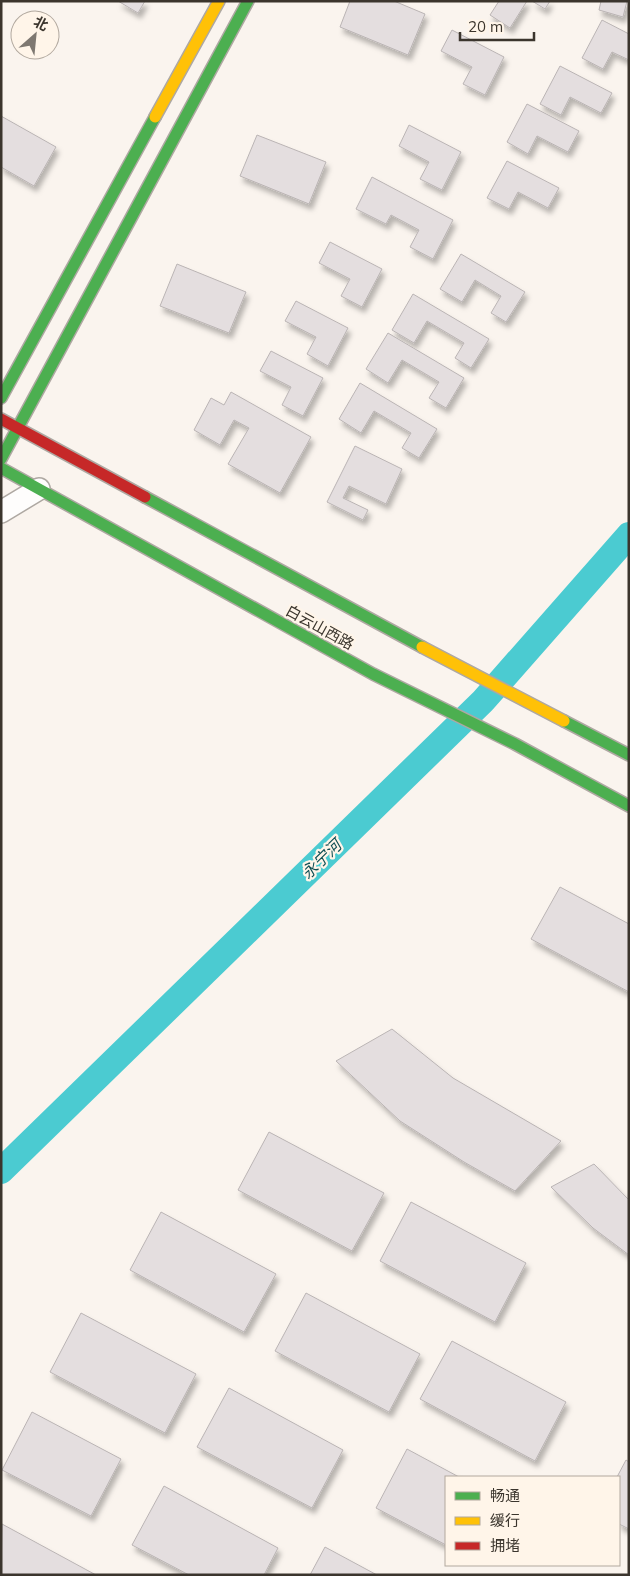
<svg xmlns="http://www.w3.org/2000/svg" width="630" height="1576" viewBox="0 0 630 1576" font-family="Mulish,'Noto Sans SC',sans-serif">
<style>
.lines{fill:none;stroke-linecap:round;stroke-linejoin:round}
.canal{stroke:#4bcbd1;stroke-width:26}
.building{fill:#e4dedf;stroke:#bab4b4;filter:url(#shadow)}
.street-casing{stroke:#aea8a2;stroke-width:24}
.fast-casing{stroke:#aea8a2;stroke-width:14}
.slow-casing{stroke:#aea8a2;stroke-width:14}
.jam-casing{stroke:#aea8a2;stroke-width:14}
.street{stroke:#fefdfc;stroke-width:21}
.fast{stroke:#4caf50;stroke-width:11}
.slow{stroke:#ffc107;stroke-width:11}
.jam{stroke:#c62828;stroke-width:11}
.labels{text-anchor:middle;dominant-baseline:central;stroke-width:4.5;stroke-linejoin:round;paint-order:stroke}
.street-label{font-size:15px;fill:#3b352d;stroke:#fff5e9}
.water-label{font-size:16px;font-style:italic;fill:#0e4e53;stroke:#fff5e9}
</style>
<defs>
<filter id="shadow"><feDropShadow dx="3" dy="5.5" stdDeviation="2.5" flood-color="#0004"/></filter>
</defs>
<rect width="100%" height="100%" fill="#faf4ee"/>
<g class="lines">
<path class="canal" d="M1,1171l482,-470 146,-166"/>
</g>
<path class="building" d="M118,1h27l-7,12z
M350,1h44l31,13 -17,41 -68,-28z
M499,1h28l-17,27 -20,-13z
M532,1h18l-5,8z
M601,1h26l-4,16 -24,-7z
M602,20l27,14v26l-17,-8 -9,17 -21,-11z
M452,30l52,27 -19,38 -22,-11 9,-17 -31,-16z
M560,66l52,27 -11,20 -31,-16 -9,18 -21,-11z
M527,104l52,27 -11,21 -31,-16 -9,18 -21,-12z
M1,116l55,31 -22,39 -33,-19z
M409,125l52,27 -19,38 -22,-11 9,-17 -30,-16z
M257,135l69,27 -17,42 -69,-28z
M507,161l52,27 -11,20 -30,-16 -9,17 -22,-11z
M372,177l81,43 -20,39 -23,-12 9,-17 -28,-15 -5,9 -30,-15z
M330,242l52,27 -20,38 -21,-11 9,-17 -31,-16z
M461,254l64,38 -19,30 -15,-9 10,-17 -26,-16 -13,22 -22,-13z
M177,264l69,28 -17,41 -69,-27z
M413,294l76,45 -18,29 -16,-10 9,-15 -37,-22 -13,22 -22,-13z
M296,301l52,27 -20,38 -21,-12 9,-17 -31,-16z
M388,333l76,45 -18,30 -17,-10 10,-16 -37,-22 -14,23 -22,-14z
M271,351l52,27 -20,38 -21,-11 9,-18 -31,-16z
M360,383l77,46 -18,29 -17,-10 9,-15 -37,-22 -13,22 -22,-14z
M231,392l80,45 -31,56 -52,-29 21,-36 -15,-8 -14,25 -26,-15 17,-32 13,7z
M355,446l47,23 -16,35 -37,-18 -6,12 25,12 -5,10 -36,-18z
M560,887l69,37v68l-98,-53z
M392,1029l61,49 108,63 -46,50 -51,-29 -64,-41 -64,-60z
M269,1132l115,61 -32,58 -114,-61z
M594,1164l35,36v55l-36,-27 -42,-41z
M411,1202l115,61 -31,59 -115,-61z
M161,1212l115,62 -32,58 -114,-62z
M306,1293l114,61 -31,58 -114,-61z
M81,1313l115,61 -31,59 -115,-61z
M452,1341l114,61 -31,59 -115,-62z
M229,1388l114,62 -31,58 -115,-61z
M32,1412l89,47 -30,57 -89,-46z
M407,1449l52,28h-13v68l-70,-37z
M626,1460l3,2v67l-10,-5v-47h-2z
M164,1486l114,62 -14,27h-75l-57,-30z
M2,1524l94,51h-95z
M325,1547l52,28h-67z"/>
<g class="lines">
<defs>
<path id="street" d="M1,512l38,-23"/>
<path id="fast" d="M1,398l154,-281
M1,459l247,-458
M1,468l372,206 142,70 114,62
M145,497l277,150
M564,721l65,34"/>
<path id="slow" d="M155,117l64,-116
M422,647l142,74"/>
<path id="jam" d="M1,419l144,78"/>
</defs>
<use href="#street" class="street-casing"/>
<use href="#fast" class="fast-casing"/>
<use href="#slow" class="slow-casing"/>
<use href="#jam" class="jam-casing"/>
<use href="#street" class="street"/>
<use href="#fast" class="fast"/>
<use href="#slow" class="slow"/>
<use href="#jam" class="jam"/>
</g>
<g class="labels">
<g class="street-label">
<text transform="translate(320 627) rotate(29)">白云山西路</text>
</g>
<g class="water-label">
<text transform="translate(321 859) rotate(-44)">永宁河</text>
</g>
</g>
<rect width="630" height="1576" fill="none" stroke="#3b352d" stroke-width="5"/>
<rect x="445" y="1476" width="175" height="90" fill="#fff5e9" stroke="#b1a89e"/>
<rect x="455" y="1492" width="25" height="8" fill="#4caf50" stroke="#b1a89e"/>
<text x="490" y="1501" font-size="15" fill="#3b352d">畅通</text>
<rect x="455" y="1517" width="25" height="8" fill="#ffc107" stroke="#b1a89e"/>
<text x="490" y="1526" font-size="15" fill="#3b352d">缓行</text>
<rect x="455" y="1542" width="25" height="8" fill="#c62828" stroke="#b1a89e"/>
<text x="490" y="1551" font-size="15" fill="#3b352d">拥堵</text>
<g transform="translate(35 35) rotate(27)"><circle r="24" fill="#fff5e9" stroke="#b1a89e"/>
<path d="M0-4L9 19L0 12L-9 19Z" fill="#7e7871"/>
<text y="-8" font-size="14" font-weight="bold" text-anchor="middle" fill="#3b352d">北</text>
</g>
<path d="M460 32v8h74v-8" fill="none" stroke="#3b352d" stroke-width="2.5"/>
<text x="468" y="32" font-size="15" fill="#3b352d" stroke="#fff5e9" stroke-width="4" paint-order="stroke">20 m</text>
</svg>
